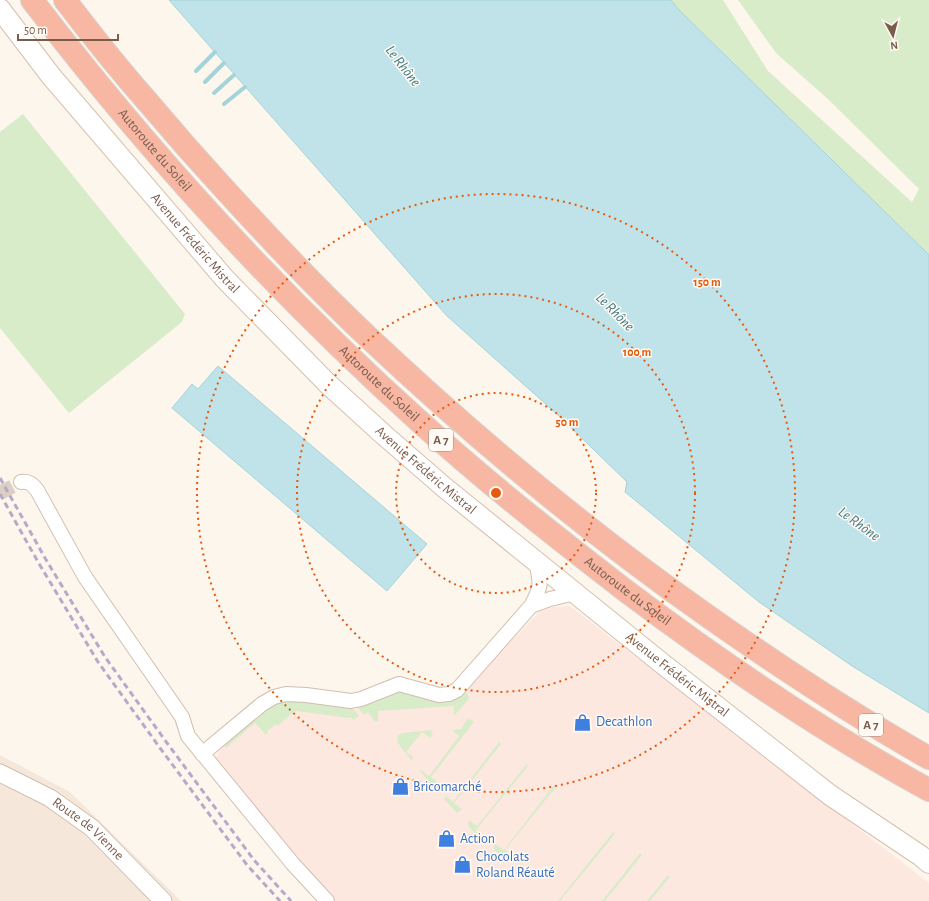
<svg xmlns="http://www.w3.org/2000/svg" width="929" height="901" viewBox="0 0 929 901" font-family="'Alegreya Sans',sans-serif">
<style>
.residential{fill:#f5e8da}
.commercial{fill:#fde8e0}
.green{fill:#d8ecc9}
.water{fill:#bfe3e8;stroke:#a5d3da}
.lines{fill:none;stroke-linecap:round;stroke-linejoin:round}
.stream{stroke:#a5d3da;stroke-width:4}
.minor-tunnel{stroke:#dcd0c4;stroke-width:14;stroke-dasharray:14 7;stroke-linecap:butt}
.minor-casing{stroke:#d1beb0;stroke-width:16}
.tertiary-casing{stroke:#d1beb0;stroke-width:19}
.secondary-casing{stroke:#d6c0b0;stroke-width:22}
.motorway-casing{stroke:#dad1cd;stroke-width:24}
.minor{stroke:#fff;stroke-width:14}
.tertiary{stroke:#fff;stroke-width:17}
.secondary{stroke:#fff;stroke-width:20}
.motorway{stroke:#f7b7a3;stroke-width:22}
.rail{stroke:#b9a8c9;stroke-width:3;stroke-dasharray:6 4;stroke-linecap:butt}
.ring{fill:none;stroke:#e8590c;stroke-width:2;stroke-dasharray:2 4}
.labels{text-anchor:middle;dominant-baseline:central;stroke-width:3;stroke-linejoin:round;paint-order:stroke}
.shield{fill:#fffaf3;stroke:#a28b7f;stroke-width:1}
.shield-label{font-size:13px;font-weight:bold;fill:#7a5c4d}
.street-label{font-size:14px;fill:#7a5c4d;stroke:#fffaf3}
.shop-label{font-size:14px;fill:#366cbe;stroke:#fffaf3;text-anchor:start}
.water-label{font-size:15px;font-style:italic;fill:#437c86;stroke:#fffaf3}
.centre{fill:#e8590c;stroke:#fffaf3;stroke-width:2}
.ring-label{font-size:12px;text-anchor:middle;font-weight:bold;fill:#e8590c;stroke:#fffaf3;stroke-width:3;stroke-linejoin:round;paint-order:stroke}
</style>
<rect width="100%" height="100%" fill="#fdf6ec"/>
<path class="residential" d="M0,755l70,37 111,109h-181z"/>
<path class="commercial" d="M570,606l359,277v18h-612l-112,-133 12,-12 6,-12 47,-40 141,-12 21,9h8l10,-1 14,-7 17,-20 57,-60 15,-6z"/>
<path class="green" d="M671,0h52l45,71 144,131 7,-13 -90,-89 -53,-47 -38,-53h191v255l-250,-245z
M23,114l162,200 -3,8 -113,91 -69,-85v-196z
M403,690c12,3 26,12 37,11 10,0 18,-8 27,-8l2,5 -1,2 -14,16v-10l-76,5v10l-3,1 -7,-10 -4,3 -8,-9 39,-14z
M281,699l69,6 9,11 -6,4 -2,-3 -2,1 -53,-7 -6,4 -12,11 -2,-2 -9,7 1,2 -2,2 -11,-12 -29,25 -1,-2 -1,-3 46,-39z
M468,718l6,4 -43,55 7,6 -3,3 -2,1 -13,-16 1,-1 8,6 30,-40 -7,-6 9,-1z
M431,730l2,4 -3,4 -8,-6 -16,20 8,6 -3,2 -14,-18 1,-7 5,-2z
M499,742l2,2 -47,59 8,6 -5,4 -13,-14 2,-3 7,6z
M527,764l1,2 -53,65 8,6 -2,2 -12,-12 -1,-3 1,-4 8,6z
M554,785l2,2 -51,63 8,7 -2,2h-3l-14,-9v-3l1,-3 9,6z
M613,832l2,2 -55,67h-2z
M640,853l2,2 -37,46h-3z
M668,875l2,2 -20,24h-3z"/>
<path class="water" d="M169,0h502l8,10 250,245v458l-77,-47 -93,-64 -134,-110 2,-10 -69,-67 -111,-99z
M218,366l209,178 -40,47 -215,-183 20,-24 6,5z"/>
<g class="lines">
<path class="stream" d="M196,71l19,-19
M205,82l19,-19
M214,93l20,-18
M224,104l21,-17"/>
<path class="minor-tunnel" d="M0,493l21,-11"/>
<defs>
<path id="minor" d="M21,482c8,-1 11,2 16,8l48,87 97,140 6,19 105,128 34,37
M531,606l19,-7 25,-6
M202,754l60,-50 12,-7 12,-3 20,1 45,6 10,-2 38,-15 40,11 10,-1 8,-4 74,-84c11,-20 10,-22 5,-44"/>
<g id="tertiary">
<path id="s1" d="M0,773l50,25 42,30 71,73"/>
</g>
<g id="secondary">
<path id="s2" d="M0,9l51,67 174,203 103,105 56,51 61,53 130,105 89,72 166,130 91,61 8,7"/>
</g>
<g id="motorway">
<path id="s3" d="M32,0c116,152 246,294 388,422 66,60 136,115 206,169 97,73 197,141 303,199"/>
<path d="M65,0c28,37 57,73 88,108 21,25 43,50 65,74 48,53 98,106 150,155 107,101 220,195 341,280 71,50 144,98 220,141"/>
</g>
</defs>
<use href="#minor" class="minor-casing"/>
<use href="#tertiary" class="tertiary-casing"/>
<use href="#secondary" class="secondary-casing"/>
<use href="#motorway" class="motorway-casing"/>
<use href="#minor" class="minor"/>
<use href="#tertiary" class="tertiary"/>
<use href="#secondary" class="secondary"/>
<use href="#motorway" class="motorway"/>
<path class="rail" d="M0,478l45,80 60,99 62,86 87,117 37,41
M0,494l38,68 60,100 62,86 87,117 33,36"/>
</g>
<g class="ring">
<circle cx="496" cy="493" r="100"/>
<circle cx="496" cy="493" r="199"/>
<circle cx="496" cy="493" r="299"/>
</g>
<defs>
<symbol id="shop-bare" viewBox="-9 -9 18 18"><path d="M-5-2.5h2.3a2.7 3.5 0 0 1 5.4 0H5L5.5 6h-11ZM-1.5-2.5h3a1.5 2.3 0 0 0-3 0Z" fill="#3f7fe0" stroke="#fffaf3" stroke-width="2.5" paint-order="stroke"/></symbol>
</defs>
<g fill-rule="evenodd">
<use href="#shop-bare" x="570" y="710" width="25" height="25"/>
<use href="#shop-bare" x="388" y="774" width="25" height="25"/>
<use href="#shop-bare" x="434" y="826" width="25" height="25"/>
<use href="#shop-bare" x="450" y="852" width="25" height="25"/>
</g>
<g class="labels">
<g class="shield">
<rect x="429" y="429" width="24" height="22" rx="3"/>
<rect x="859" y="714" width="24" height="22" rx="3"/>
</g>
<g class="shield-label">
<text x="441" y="440">A 7</text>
<text x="871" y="725">A 7</text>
</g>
<g class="street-label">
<text stroke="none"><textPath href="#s3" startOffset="194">Autoroute du Soleil</textPath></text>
<text stroke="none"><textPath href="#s2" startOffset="305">Avenue Frédéric Mistral</textPath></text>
<text stroke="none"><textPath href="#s3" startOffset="518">Autoroute du Soleil</textPath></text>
<text stroke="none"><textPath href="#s2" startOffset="629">Avenue Frédéric Mistral</textPath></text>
<text stroke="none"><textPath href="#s3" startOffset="842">Autoroute du Soleil</textPath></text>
<text stroke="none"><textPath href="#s2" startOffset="953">Avenue Frédéric Mistral</textPath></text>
<text stroke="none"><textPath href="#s1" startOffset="105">Route de Vienne</textPath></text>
</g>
<g class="shop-label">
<text x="596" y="722">Decathlon</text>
<text x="413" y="787">Bricomarché</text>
<text x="460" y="839">Action</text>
<text x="476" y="857">Chocolats<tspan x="476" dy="16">Roland Réauté</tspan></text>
</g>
<g class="water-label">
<text transform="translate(403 66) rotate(52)">Le Rhône</text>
<text transform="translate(615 312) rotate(45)">Le Rhône</text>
<text transform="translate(859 524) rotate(36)">Le Rhône</text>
</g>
</g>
<circle cx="496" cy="493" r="6" class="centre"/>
<g class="ring-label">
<text x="707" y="286">150 m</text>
<text x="637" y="356">100 m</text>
<text x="567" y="426">50 m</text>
</g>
<g transform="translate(893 36) rotate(173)" stroke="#fffaf3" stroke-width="3" paint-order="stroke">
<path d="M0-3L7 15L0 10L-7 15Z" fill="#7a5c4d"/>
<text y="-6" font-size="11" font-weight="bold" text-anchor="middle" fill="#7a5c4d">N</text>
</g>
<path d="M18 34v6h100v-6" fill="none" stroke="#7a5c4d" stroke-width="2"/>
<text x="24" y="34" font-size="12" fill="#7a5c4d" stroke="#fffaf3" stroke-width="3" paint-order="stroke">50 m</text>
</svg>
